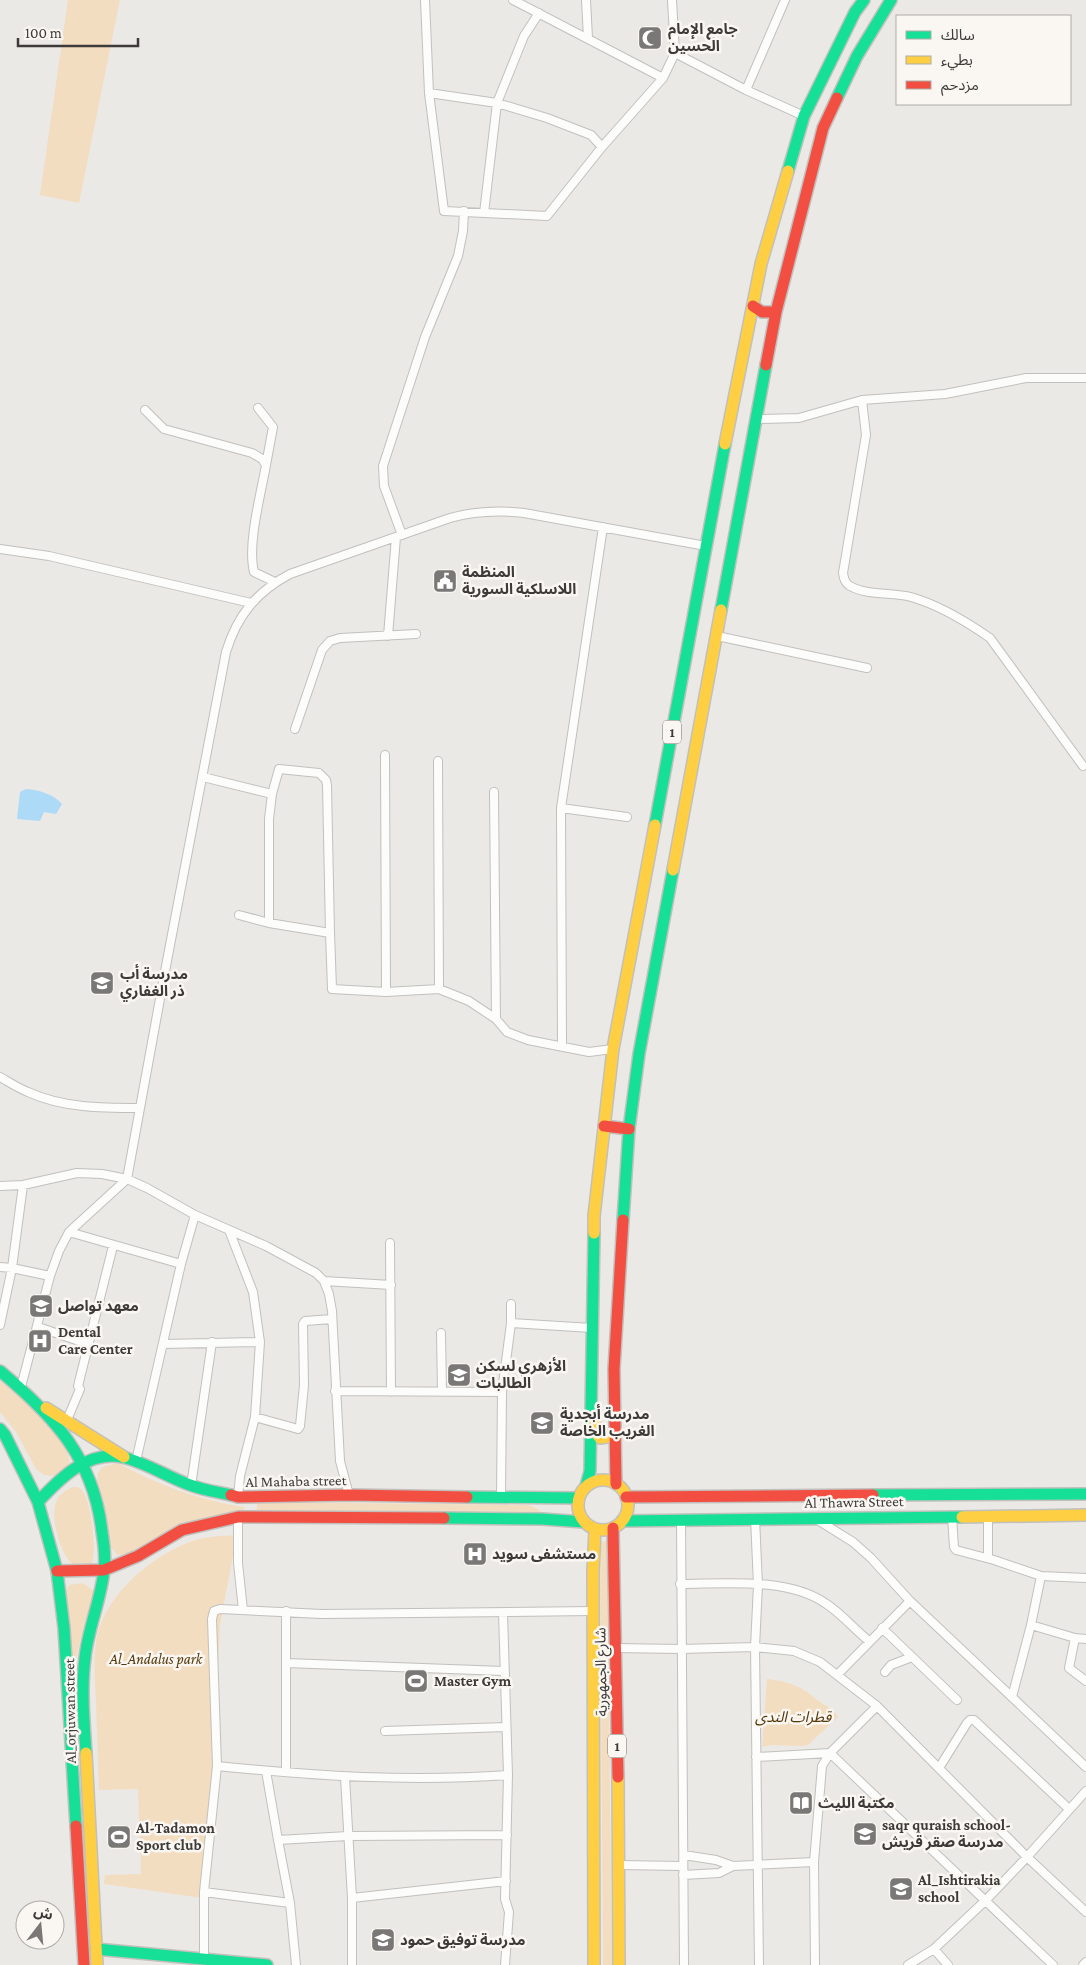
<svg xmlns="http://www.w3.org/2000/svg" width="1086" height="1965" viewBox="0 0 1086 1965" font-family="'Crimson Pro','Noto Sans Arabic',serif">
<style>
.green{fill:#f3ddc0}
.water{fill:#addaf6}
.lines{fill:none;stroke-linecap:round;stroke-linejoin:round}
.street-casing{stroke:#c1c0bd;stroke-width:10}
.fast-casing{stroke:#c1c0bd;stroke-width:14}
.slow-casing{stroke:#c1c0bd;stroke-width:14}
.jam-casing{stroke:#c1c0bd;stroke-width:14}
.street{stroke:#fcfcfb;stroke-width:8}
.fast{stroke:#16e098;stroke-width:11}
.slow{stroke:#ffcf43;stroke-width:11}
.jam{stroke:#f24e42;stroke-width:11}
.labels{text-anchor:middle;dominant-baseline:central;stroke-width:5;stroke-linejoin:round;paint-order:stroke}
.shield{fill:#faf7f2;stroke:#757370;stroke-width:1}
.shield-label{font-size:14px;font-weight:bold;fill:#3c3b39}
.poi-label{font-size:15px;font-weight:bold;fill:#3c3b39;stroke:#faf7f2;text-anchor:start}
.street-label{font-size:15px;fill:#3c3b39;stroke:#faf7f2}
.park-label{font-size:15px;font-style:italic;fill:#55390b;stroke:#faf7f2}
</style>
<rect width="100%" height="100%" fill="#ebe9e6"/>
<path class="green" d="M68,0h52l-41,203 -39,-8z
M0,1381c23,17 65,52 70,81l-5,9 -13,5 -8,-1 -8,-6 -20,-37 -16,-20z
M118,1463c40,22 81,37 126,44v9l-60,10 -31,13 -22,15 -14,1 -9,-11 -4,-43 -7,-12 1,-16 4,-6z
M73,1487c4,0 5,0 8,2 10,8 16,62 11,74 -6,2 -13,4 -19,1 -13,-8 -23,-49 -17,-62 3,-8 10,-12 17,-15z
M257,1502l271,3 10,4 3,3 -1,2h-283z
M237,1535l-17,90 -6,128 -12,145 -98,-14 1,-9 36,-1 -3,-85 -39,1c-1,-29 -2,-58 -3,-87 -1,-20 -3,-41 0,-61 6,-46 60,-91 103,-103 11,-3 25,-3 38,-4z
M607,1541l5,424h-9l-3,-423z
M83,1583l10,7v12l-8,19 -9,39h-6l-4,-70 3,-5z
M767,1679c25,3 34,7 53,23 7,5 14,7 18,15l-30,28 -6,1 -31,-1 -9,2z"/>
<path class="water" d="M26,789c13,1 27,5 36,15l-6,10 -12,-2 -4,9 -23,-2 3,-27z"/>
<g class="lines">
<defs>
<path id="street" d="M425,0l4,93 15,118 103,5 55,-69 61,-69 12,-25 71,37 58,26
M513,0l150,78
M586,0l2,38
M672,0l3,53
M746,90l39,-90
M429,93l68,10 50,15 44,17 11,12
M484,213l13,-110 27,-67 15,-23
M862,400l4,35 -23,138c1,6 2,10 7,13 18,10 42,6 61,11 28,8 56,25 79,41l93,128
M258,408l15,19 -7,38
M145,410l19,19 88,24 10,6 4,6c-5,29 -19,79 -12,107l21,10
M757,419l42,-1 63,-18 83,-6 81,-16h60
M402,535l-18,-49 -1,-20 42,-129 33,-81 5,-25 1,-20
M0,549l49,7 202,47
M388,636l8,-99
M717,636l150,32
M295,729l27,-79 8,-9 10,-3 76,-4
M385,755l1,237
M438,761l1,228
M203,777l69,17
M494,792l2,227
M561,808l66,9
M239,915l30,8 61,10 2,56 54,3 53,-3 30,12 27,18 11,13 21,8 61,12 24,-3
M269,923v-104l3,-25 7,-25 40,4 7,7 1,5 3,148
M562,1046l-1,-238 42,-281
M0,1077c9,5 18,11 28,15 35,16 74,16 112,16
M0,1186l23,-1 54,-12 25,1 25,5 20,9 48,27 71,31 50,27 8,8 5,13 3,17 8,150 9,34
M229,1230l24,62 7,50 -5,75 -15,59 -2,21
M69,1232l112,32
M390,1243l1,149
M0,1267l12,1 38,8
M324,1281l67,4
M511,1323l81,5
M0,1325l12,-57 11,-83
M38,1327l50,17
M441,1333l1,58
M163,1344l97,-2
M21,1387l29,-111 9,-25 10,-19 58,-53 39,-213 60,-314c11,-36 30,-60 64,-78l160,-56c25,-7 49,-8 74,-5l182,33
M335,1391l167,1
M255,1417l43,12 2,-3 4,-41 -1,-61 2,-3 27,-2
M67,1420l13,-31 -2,-3 35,-140
M136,1461l45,-197 14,-49
M191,1486l21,-144
M501,1497l1,-105 9,-69v-19
M952,1516l2,31 2,3 38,10 47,16
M238,1517v46l5,47
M755,1518l3,67 -3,62 4,318
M681,1519l3,446
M816,1519l37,23 18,16 39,43 176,166
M988,1558v-43
M680,1584c44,0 107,-7 145,19 16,10 29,26 44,38
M286,1611v161
M503,1613l5,162 -3,124 4,13 -4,53
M1031,1625l10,-49 45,2
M882,1628l75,72
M1075,1638l-6,30 17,13
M615,1648l66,1 74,-2 39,4 26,11 57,44 150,151 59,55
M286,1663l218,8
M885,1672l6,-7 21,-8
M838,1674l72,-73
M1012,1697l19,-72 44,13 11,1
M385,1731l121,-4
M756,1757l74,-4 223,212
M217,1766c97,10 194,16 291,9
M939,1768l28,-45 3,-3h4l95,89
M266,1771l12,69 70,-4 159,-1
M345,1777l7,121v67
M278,1840l12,63 6,62
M684,1855l32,5 17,6 81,-4
M619,1865l64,1
M683,1875l36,-2 14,-7
M204,1892l86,11
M352,1898l154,-17
M934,1949l14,16
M204,1960v-68l13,-126 -5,-147 2,-8 6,-2 102,5 271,-3
M815,1965l-1,-103 8,-96 8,-13 47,-47
M908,1965l26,-16 52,-49 41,-43 59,-66
M1083,1965l3,-3"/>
<path id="fast" d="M837,98l20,-42 34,-56
M788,171l16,-55 51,-104 9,-12
M721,610l45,-245
M655,825l70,-381
M623,1220l6,-91 10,-75 34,-184
M0,1371c54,45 94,88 102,161 2,12 4,25 2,38 -3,30 -16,58 -19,88 -4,31 -1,64 1,95
M0,1429l5,6 33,67 19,69 7,57 12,198
M586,1486l4,-15 4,-238
M873,1495l213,-1
M467,1497l111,1
M38,1502c22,-24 52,-54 88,-44 22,6 42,19 64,27 13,5 27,7 41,10
M444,1518l98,1 42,3
M622,1521l340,-4
M96,1949l171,16"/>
<path id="slow" d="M725,444l36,-180 27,-93
M673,870l48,-260
M594,1233v-17l19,-167 42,-224
M46,1408l78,49
M595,1422v10l5,6 7,-1 8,-6
M578 1505a25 25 0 1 1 50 0a25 25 0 1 1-50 0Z
M962,1517l124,-2
M86,1753l11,212
M618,1777l1,188
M594,1965l-1,-394 2,-42"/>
<path id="jam" d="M753,306l9,6h14
M766,365l10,-53 47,-184 14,-30
M604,1126l25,3
M616,1484l-2,-115 9,-149
M231,1495l7,2 111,-2 118,2
M626,1497l247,-2
M613,1528l5,249
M57,1571l47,-1 34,-14 44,-26 56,-13 206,1
M76,1826l8,139"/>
</defs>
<use href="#street" class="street-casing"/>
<use href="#fast" class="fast-casing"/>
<use href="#slow" class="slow-casing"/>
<use href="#jam" class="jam-casing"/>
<use href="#street" class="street"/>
<use href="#fast" class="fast"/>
<use href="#slow" class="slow"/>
<use href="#jam" class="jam"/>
</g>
<defs>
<symbol id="mosque-square" viewBox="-11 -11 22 22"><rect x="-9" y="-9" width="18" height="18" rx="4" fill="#797876" stroke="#faf7f2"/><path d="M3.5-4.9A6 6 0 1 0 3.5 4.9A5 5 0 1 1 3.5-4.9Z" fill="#fff"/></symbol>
<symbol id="civic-square" viewBox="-11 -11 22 22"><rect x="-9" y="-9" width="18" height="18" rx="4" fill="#797876" stroke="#faf7f2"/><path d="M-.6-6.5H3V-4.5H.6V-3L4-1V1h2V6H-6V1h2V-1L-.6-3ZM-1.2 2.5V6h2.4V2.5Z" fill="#fff"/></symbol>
<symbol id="school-square" viewBox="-11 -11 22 22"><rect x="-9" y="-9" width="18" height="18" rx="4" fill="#797876" stroke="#faf7f2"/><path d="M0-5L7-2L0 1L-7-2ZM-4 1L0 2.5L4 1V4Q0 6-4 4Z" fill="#fff"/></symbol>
<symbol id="hospital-square" viewBox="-11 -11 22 22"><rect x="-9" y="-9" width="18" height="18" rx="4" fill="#797876" stroke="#faf7f2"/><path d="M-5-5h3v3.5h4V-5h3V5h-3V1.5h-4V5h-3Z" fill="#fff"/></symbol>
<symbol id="university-square" viewBox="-11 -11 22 22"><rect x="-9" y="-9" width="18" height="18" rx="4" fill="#797876" stroke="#faf7f2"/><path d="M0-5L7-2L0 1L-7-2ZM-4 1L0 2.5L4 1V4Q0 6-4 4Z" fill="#fff"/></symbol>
<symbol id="stadium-square" viewBox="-11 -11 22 22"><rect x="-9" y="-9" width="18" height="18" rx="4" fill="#797876" stroke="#faf7f2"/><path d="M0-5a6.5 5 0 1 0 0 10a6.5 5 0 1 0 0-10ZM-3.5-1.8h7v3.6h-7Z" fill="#fff"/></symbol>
<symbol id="library-square" viewBox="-11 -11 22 22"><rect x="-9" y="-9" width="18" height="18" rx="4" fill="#797876" stroke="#faf7f2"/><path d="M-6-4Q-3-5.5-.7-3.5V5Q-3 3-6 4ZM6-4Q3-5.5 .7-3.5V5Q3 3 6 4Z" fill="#fff"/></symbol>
</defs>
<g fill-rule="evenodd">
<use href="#mosque-square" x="636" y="24" width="28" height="28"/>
<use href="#civic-square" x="431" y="567" width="28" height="28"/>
<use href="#school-square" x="88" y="969" width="28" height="28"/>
<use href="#school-square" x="27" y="1292" width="28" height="28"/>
<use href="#hospital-square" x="26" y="1327" width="28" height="28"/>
<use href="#university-square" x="445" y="1361" width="28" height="28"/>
<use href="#school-square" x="528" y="1409" width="28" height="28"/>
<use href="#hospital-square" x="461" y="1540" width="28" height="28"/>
<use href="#stadium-square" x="402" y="1667" width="28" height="28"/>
<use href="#library-square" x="787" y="1789" width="28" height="28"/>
<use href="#school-square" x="851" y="1820" width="28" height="28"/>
<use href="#stadium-square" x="105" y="1823" width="28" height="28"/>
<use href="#school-square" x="887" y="1875" width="28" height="28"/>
<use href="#school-square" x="369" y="1926" width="28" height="28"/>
</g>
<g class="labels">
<g class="shield">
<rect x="663" y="720.5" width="18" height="23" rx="4"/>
<rect x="608" y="1734.5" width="18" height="23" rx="4"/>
</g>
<g class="shield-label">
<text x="672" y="732">1</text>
<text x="617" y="1746">1</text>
</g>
<g class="poi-label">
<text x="668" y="29">جامع الإمام<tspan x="668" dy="17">الحسين</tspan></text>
<text x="462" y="572">المنظمة<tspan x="462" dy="17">اللاسلكية السورية</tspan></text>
<text x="120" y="974">مدرسة أب<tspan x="120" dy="17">ذر الغفاري</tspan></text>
<text x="58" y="1306">معهد تواصل</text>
<text x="58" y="1332">Dental<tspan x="58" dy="17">Care Center</tspan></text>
<text x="476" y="1366">الأزهري لسكن<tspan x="476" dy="17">الطالبات</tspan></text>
<text x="560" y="1414">مدرسة أبجدية<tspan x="560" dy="17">الغريب الخاصة</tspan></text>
<text x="492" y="1554">مستشفى سويد</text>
<text x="434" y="1681">Master Gym</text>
<text x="818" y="1803">مكتبة الليث</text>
<text x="882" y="1825">saqr quraish school-<tspan x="882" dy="17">مدرسة صقر قريش</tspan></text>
<text x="136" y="1828">Al-Tadamon<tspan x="136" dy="17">Sport club</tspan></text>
<text x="918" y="1880">Al_Ishtirakia<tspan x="918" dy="17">school</tspan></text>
<text x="400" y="1940">مدرسة توفيق حمود</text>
</g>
<g class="street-label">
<text transform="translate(296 1481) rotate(-1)">Al Mahaba street</text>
<text transform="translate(854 1502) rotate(-1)">Al Thawra Street</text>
<text transform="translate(601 1672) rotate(-91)">شارع الجمهورية</text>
<text transform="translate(70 1711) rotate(-91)">Al_orjuwan street</text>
</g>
<g class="park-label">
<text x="156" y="1659">Al_Andalus park</text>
<text x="793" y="1717">قطرات الندى</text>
</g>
</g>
<rect x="896" y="15" width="175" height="90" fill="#faf7f2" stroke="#aeaca8"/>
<rect x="906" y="31" width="25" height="8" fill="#16e098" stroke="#aeaca8"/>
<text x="941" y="40" font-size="15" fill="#3c3b39">سالك</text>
<rect x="906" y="56" width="25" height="8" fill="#ffcf43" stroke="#aeaca8"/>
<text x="941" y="65" font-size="15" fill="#3c3b39">بطيء</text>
<rect x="906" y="81" width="25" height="8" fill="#f24e42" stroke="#aeaca8"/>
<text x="941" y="90" font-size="15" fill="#3c3b39">مزدحم</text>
<g transform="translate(40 1925) rotate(16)"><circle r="24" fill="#faf7f2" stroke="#aeaca8"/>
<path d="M0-4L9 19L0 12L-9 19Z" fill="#797876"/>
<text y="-8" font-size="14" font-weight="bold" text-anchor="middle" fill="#3c3b39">ش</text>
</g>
<path d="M18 38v8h120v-8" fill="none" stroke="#3c3b39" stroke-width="2.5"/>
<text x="25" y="38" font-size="15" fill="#3c3b39" stroke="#faf7f2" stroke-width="4" paint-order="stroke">100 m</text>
</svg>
